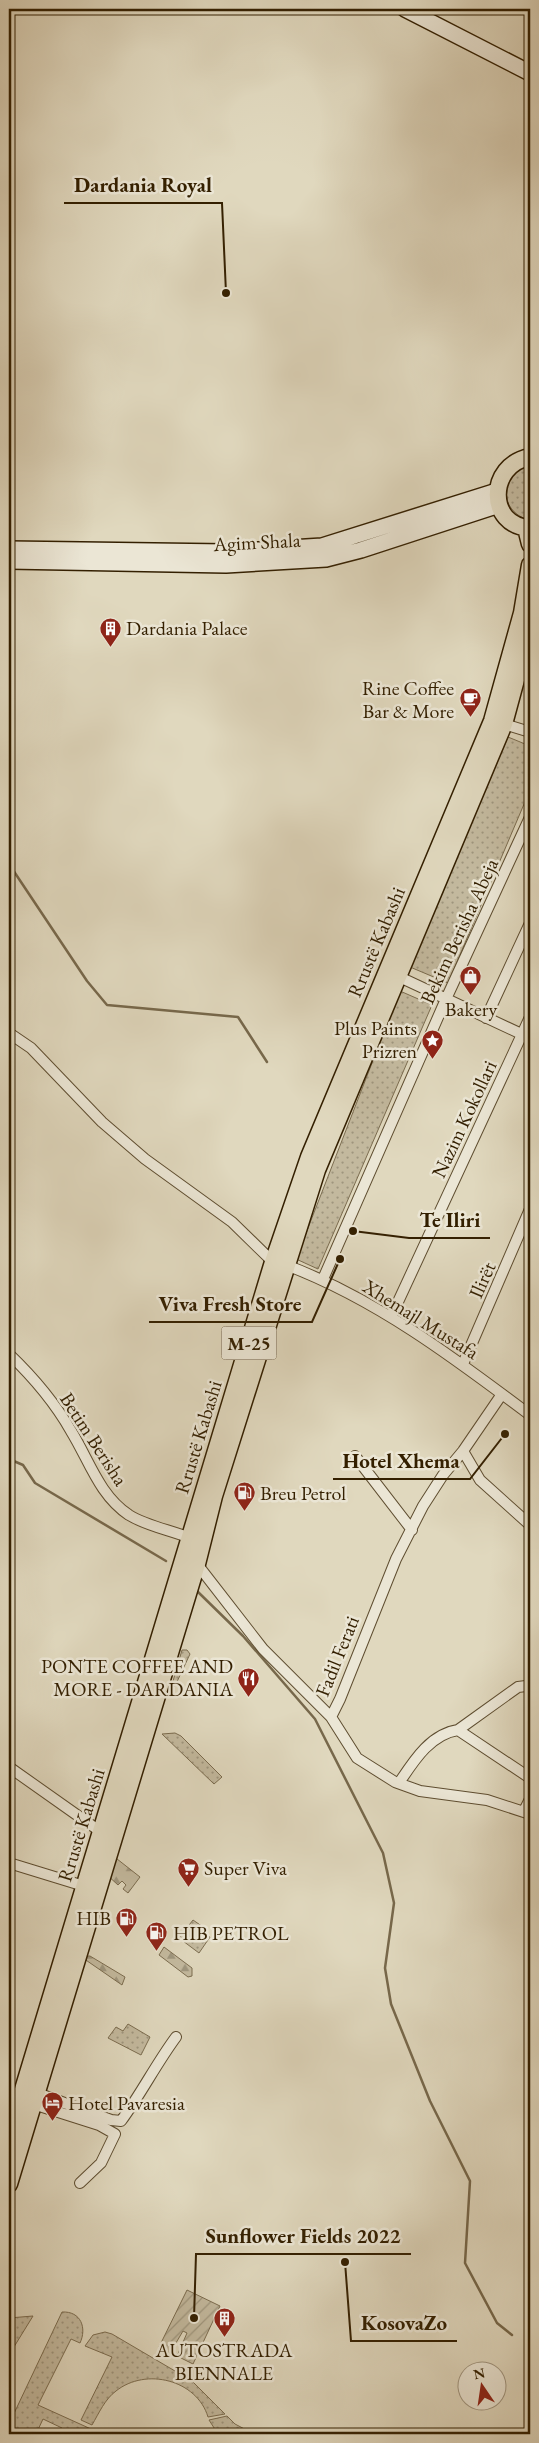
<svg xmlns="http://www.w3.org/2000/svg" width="539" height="2443" viewBox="0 0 539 2443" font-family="'EB Garamond',serif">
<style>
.grass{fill:url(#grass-dots);stroke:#7b6c4f}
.forest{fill:url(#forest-firs);stroke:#7b6c4f}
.garden{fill:url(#garden-furrows);stroke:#7b6c4f}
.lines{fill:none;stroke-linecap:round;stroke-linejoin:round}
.stream{stroke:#77684b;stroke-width:2.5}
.street-casing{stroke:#5e4d30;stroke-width:12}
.secondary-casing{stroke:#331f00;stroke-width:18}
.primary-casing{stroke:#331f00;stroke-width:19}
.street{stroke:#ebe6d5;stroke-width:10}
.secondary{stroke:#ebe6d5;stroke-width:15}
.primary{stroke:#e0d8be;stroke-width:16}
.labels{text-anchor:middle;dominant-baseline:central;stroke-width:5;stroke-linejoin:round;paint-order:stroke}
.shield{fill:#ebe6d5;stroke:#6a5b40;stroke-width:1}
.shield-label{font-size:19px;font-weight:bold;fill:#331f00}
.street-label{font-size:20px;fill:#331f00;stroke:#ebe6d5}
.poi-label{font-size:20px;fill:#331f00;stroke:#ebe6d5;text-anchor:start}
.leader{fill:none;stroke:#331f00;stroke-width:2}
.callout-dot{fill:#331f00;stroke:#ebe6d5;stroke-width:2}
.callout-label{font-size:21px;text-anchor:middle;font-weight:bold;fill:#331f00;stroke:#ebe6d5;stroke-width:5;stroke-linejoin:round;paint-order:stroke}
</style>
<defs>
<pattern id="grass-dots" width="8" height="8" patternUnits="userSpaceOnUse" patternTransform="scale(1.25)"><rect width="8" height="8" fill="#c3b99e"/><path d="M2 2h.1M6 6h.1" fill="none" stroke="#9f967e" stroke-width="1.8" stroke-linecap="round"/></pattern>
<pattern id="forest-firs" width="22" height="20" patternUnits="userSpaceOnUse" patternTransform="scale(1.25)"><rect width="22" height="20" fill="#c3b99e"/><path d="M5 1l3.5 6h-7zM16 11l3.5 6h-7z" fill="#9f967e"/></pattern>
<pattern id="garden-furrows" width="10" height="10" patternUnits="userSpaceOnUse" patternTransform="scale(1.25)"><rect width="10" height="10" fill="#c3b99e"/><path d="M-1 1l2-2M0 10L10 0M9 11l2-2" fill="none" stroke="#9f967e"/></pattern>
</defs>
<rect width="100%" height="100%" fill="#e0d8be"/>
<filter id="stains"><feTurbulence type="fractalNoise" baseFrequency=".004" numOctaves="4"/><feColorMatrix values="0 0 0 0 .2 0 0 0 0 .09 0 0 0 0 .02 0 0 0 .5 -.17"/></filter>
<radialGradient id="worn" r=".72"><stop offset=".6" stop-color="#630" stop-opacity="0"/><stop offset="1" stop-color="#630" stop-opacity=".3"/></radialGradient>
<path class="grass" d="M530,466v54h-2c-30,-10 -30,-48 2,-54z
M508,737l22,9v44l-82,193 -38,-16z
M400,991l32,14 -114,264 -22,-10z
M182,1650h5l3,4 -15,32 -4,2z
M175,1733l6,3 41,41 -8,7 -52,-50z
M193,1920l13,9 -2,4 6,4 -11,16 -20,-15z
M128,2024l22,13 -9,18 -33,-17 8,-11 7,4z
M62,2312c19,-1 25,16 18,31l-9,-4 -33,66 53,24 -3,5h-29l3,-6 -19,-9 -7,15h-27v-10z
M33,2316l-24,39v-37z
M105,2332l7,2 80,47 33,33 -17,3c-11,-37 -62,-50 -92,-26 -11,8 -17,22 -24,34l-11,-5 31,-63 -27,-11 8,-11z
M227,2416l8,8 19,10h-36l-9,-14z"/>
<path class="forest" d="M112,1855l28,22 -12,16 -5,-4 3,-4 -4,-4 -4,4 -12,-11z
M164,1947l28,21v8l-4,1 -29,-22z
M80,1956h10l35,21 -3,8z"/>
<path class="garden" d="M187,2290l33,16 -27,58 -16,-8 10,-23 -4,-2 -13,22 -11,-6z"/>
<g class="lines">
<path class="stream" d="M9,864l78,117 20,24 131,12 29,45
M9,1459l14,6 12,18 131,78
M196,1590l47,46 72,83 68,134 11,50 -9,65 6,36 39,97 40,80 -5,82 32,60 15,12"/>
<defs>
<path id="street" d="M504,724l26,8
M393,974l137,64
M486,1018l44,-95
M9,1033l22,15 71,74 43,37 87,63 41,40
M286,1265c90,34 167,92 244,150
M323,1279l123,-280 84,-182
M391,1317l139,-300
M9,1354c23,22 46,49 62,77 18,29 28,64 58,84 18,11 41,15 61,23
M463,1364l67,-155
M502,1394l-39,57 -20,24 -20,31 -27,53 -56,140 -9,18 26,41 38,24 25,9 67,9 43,14
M463,1451l17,29 50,45
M355,1456l57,74
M197,1564l66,85 68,68
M458,1730l60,-43 8,-1 4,2
M9,1767l92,65
M399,1783c14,-21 31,-49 59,-53l72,48
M524,1811l6,-12
M9,1863l75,23
M37,2093l74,27 10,1c20,-27 35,-57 55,-84
M33,2104l66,21 16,9 -14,29 -21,20"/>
<path id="secondary" d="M405,9l125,64
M9,549l217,3 96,-6 175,-55
M9,561l217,4 100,-6 35,-9 138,-45"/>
<path id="primary" d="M530,457c-43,8 -43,69 0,71
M526,528l4,16
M9,2136l264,-874 36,-105 183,-436 30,-108 8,-48
M9,2184l188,-620 17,-68 103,-326 187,-446 26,-96"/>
</defs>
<use href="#street" class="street-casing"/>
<use href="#secondary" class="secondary-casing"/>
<use href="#primary" class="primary-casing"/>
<use href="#street" class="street"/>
<use href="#secondary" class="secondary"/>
<use href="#primary" class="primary"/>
</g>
<defs>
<symbol id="building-pin" viewBox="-11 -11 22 30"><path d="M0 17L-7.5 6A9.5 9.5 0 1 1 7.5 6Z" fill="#8f2418" stroke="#ebe6d5"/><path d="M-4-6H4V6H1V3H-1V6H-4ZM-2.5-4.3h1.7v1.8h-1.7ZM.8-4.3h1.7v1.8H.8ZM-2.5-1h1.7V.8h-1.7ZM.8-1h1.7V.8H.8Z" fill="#fff"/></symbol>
<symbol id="cafe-pin" viewBox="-11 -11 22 30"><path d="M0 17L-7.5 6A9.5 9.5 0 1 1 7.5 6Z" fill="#8f2418" stroke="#ebe6d5"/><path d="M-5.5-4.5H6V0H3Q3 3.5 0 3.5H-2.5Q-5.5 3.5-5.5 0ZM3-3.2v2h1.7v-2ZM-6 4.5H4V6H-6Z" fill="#fff"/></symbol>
<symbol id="shop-pin" viewBox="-11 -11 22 30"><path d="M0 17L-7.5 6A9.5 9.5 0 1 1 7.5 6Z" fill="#8f2418" stroke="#ebe6d5"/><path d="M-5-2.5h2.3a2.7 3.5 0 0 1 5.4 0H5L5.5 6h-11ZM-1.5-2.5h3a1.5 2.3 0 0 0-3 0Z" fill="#fff"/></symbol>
<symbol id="sight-pin" viewBox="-11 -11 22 30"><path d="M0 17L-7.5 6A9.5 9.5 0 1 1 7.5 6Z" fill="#8f2418" stroke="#ebe6d5"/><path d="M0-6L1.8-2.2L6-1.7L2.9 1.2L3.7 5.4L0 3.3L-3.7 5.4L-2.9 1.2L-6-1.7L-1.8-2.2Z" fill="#fff"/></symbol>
<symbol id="fuel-pin" viewBox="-11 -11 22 30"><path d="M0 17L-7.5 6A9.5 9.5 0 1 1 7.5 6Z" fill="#8f2418" stroke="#ebe6d5"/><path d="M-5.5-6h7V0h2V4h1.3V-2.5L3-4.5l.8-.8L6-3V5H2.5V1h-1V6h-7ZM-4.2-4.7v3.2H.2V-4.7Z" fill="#fff"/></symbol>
<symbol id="restaurant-pin" viewBox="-11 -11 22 30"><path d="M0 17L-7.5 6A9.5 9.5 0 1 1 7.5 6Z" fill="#8f2418" stroke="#ebe6d5"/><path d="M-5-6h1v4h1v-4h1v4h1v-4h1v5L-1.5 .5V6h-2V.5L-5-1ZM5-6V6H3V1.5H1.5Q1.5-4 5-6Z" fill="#fff"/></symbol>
<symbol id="supermarket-pin" viewBox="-11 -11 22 30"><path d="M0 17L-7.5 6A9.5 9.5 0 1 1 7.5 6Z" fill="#8f2418" stroke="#ebe6d5"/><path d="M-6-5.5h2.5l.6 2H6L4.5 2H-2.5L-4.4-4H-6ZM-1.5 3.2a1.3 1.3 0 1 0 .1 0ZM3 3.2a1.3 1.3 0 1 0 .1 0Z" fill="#fff"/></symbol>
<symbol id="hotel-pin" viewBox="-11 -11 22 30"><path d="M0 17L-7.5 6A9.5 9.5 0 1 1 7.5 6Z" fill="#8f2418" stroke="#ebe6d5"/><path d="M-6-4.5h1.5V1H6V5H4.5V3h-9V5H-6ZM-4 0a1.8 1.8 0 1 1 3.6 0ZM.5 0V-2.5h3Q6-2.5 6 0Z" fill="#fff"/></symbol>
</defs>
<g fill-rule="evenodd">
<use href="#building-pin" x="98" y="616" width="25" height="34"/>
<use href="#cafe-pin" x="458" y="686" width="25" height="34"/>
<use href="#shop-pin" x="458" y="964" width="25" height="34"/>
<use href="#sight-pin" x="420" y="1028" width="25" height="34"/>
<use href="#fuel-pin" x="232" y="1480" width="25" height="34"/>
<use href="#restaurant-pin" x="236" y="1666" width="25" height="34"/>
<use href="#supermarket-pin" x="176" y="1856" width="25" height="34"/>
<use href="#fuel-pin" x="114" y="1906" width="25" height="34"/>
<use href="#fuel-pin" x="144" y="1920" width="25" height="34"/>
<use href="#hotel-pin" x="40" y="2090" width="25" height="34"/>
<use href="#building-pin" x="212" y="2306" width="25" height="34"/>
</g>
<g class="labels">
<rect class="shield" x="221.5" y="1326.5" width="55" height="33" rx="4"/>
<g class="shield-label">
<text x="249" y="1343">M-25</text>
</g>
<g class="street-label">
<text transform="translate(257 542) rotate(-3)">Agim Shala</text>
<text transform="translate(459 931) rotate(-65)">Bekim Berisha Abeja</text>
<text transform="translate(376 942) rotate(-67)">Rrustë Kabashi</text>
<text transform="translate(464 1119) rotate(-65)">Nazim Kokollari</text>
<text transform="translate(482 1280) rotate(-66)">Ilirët</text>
<text transform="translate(421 1319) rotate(32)">Xhemajl Mustafa</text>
<text transform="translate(198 1437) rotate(-73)">Rrustë Kabashi</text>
<text transform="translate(94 1439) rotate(57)">Betim Berisha</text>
<text transform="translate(337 1656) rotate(-68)">Fadil Ferati</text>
<text transform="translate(81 1825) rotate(-73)">Rrustë Kabashi</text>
</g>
<g class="poi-label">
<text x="126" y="628">Dardania Palace</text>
<text x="454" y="688" text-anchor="end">Rine Coffee<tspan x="454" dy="23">Bar &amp; More</tspan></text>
<text x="471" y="1009" text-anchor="middle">Bakery</text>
<text x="417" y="1028" text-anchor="end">Plus Paints<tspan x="417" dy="23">Prizren</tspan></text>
<text x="260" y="1493">Breu Petrol</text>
<text x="233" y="1666" text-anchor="end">PONTE COFFEE AND<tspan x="233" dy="23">MORE - DARDANIA</tspan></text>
<text x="204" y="1868">Super Viva</text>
<text x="111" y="1918" text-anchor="end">HIB</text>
<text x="173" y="1933">HIB PETROL</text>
<text x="68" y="2103">Hotel Pavaresia</text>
<text x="224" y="2350" text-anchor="middle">AUTOSTRADA<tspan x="224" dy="23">BIENNALE</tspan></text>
</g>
</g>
<path class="leader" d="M226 293L222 203H64M353 1231L409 1238H490M340 1259L312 1322H149M505 1434L470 1479H333M194 2318L196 2254H411M345 2262L351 2341H457"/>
<g class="callout-dot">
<circle cx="226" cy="293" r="5"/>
<circle cx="353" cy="1231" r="5"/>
<circle cx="340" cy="1259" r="5"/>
<circle cx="505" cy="1434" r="5"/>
<circle cx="194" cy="2318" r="5"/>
<circle cx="345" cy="2262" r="5"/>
</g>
<g class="callout-label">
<text x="143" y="192">Dardania Royal</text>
<text x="450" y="1227">Te Iliri</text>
<text x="230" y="1311">Viva Fresh Store</text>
<text x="401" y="1468">Hotel Xhema</text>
<text x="303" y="2243">Sunflower Fields 2022</text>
<text x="404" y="2330">KosovaZo</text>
</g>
<rect width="539" height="2443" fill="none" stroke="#e0d8be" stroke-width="30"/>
<rect x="10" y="10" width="519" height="2423" fill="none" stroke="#331f00" stroke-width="2.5"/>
<rect x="15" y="15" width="509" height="2413" fill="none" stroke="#331f00"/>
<g transform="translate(482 2386) rotate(347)"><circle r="24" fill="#ebe6d5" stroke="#a19680"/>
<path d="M0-4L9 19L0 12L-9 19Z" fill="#8f2418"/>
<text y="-8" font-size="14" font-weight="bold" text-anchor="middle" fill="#331f00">N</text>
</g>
<rect width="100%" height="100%" filter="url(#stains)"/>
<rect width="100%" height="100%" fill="url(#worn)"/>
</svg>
